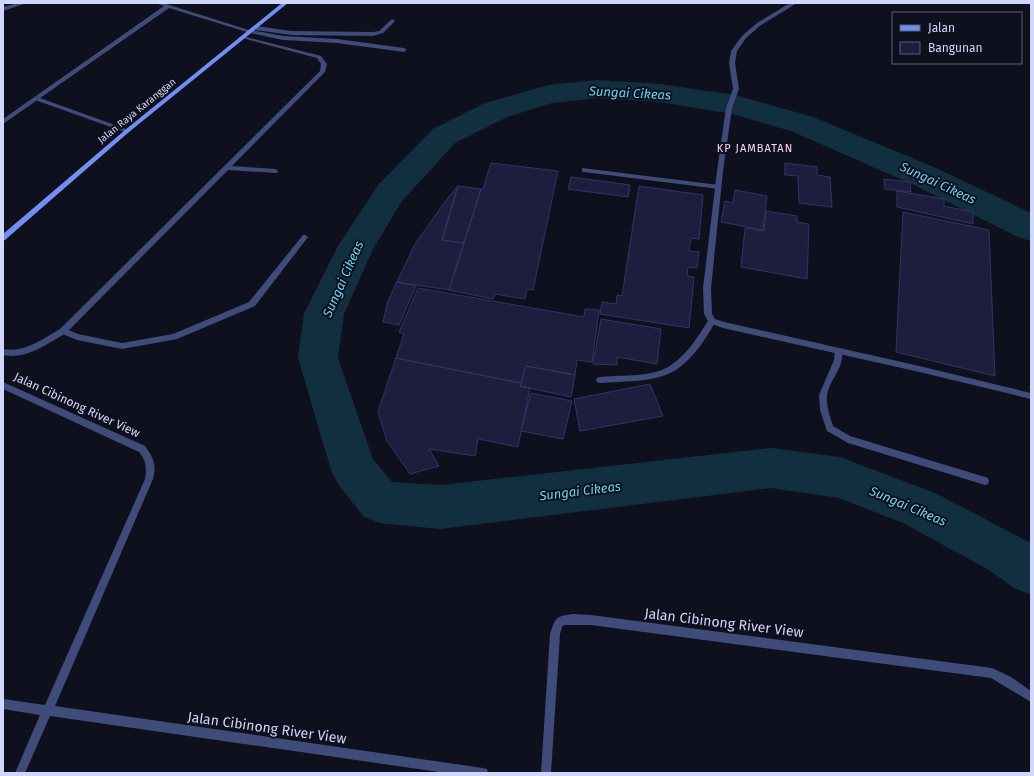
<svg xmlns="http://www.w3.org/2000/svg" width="1034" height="776" viewBox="0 0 1034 776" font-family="'Fira Sans',sans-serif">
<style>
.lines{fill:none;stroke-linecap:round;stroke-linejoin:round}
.river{fill:#122f3f;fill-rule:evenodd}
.building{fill:#1d1e3d;stroke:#313467}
.lane{fill:#3f4b78;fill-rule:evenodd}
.street{fill:#3f4b78;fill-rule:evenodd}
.secondary{fill:#728ef0;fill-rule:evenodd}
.labels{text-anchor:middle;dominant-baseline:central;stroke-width:4;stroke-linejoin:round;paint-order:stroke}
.far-street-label{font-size:10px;fill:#d1d7fa;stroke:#0f101e}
.far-neighbourhood-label{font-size:11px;letter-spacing:1px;fill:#fad3f6;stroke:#0f101e}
.street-label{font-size:12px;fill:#d1d7fa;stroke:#0f101e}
.water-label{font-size:13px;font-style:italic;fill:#6ad2ef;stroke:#0f101e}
.near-street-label{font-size:14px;fill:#d1d7fa;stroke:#0f101e}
</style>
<rect width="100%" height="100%" fill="#0f101e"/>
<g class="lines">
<path class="river" d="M597,80l63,4 75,11 78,22 123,51 95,45v28l-13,-4 -106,-53 -121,-53 -59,-17 -72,-12 -63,-4 -45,5 -45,14 -52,26 -53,58 -29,48 -29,65 -6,44 35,101 19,23 48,3 331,-37 69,9 95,36 96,50v52l-17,-7 -25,-18 -86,-47 -64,-25 -68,-10 -331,41 -60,-6 -16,-6 -26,-33 -7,-14 -33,-112 6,-44 34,-68 40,-61 55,-56 52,-26 64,-18z"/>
</g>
<path class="building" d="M491,163l67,8 -25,119 -6,-1 -2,10 -30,-5 -2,5 -44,-9 32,-101h2z
M785,163l32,4v8l13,2 2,30 -33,-4 -1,-27 -13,-1z
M571,177l59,8 -2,12 -60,-8z
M884,179l26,3 1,10 -26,-3z
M458,186l-16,54 22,3 -15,47 -52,-8 18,-38 32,-45z
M458,186l23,3 -17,54 -22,-3z
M639,186l64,9 -4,44 -8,-1 -2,13 10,1 -2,16 -9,-1 -1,9 7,1 -5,51 -89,-14 2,-12 14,2 1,-9 5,1z
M735,190l32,6 -4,34 -42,-8 4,-21 8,2z
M897,191l47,8v7l29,6v12l-76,-17z
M766,211l31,5v6l12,2 -2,55 -66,-12 4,-39 19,3z
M903,212l86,18 6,146 -99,-24z
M397,282l19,4 -17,39 -16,-3 5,-21z
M418,288l166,29 1,-8 14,1 -7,52 -15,-2 -2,15 -49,-9 -5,17 -125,-25 8,-24 -5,-2z
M601,319l60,10 -4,35 -40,-7v8l-24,-1z
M396,358l125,25 -1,3 10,2 -12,59 -40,-8 -3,17 -46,-7 10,17 -29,8 -23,-33 -9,-29z
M526,366l49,9 -4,22 -51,-11z
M650,384l13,32 -83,15 -6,-32z
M531,393l41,8 -9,38 -42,-8z"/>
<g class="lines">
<path class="lane" d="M252,30l31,6 54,3 67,9 3,2 -3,2 -67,-9 -54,-3 -33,-7v-2z
M37,97l92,33 1,1 -3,2 -2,-1 -90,-32v-2z
M582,168l137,17 3,2 -3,2 -135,-17h-2z
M303,235h2l3,2 -53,69 -78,33 -55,10 -45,-9 -17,-7 -1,-2 4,-3 15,6 44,9 51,-9 76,-32z
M712,318l4,3c-11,19 -26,43 -46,52 -21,10 -47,8 -70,10l-3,-1 -1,-2 1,-2 3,-1c19,-2 47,0 64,-8 20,-9 34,-32 45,-50z
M838,348l3,1c6,16 -12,31 -14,46 -1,11 3,21 6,31l17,10 135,41 3,1 1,3 -1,3 -3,1 -137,-42 -21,-12 -7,-21 -1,-15 15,-35 1,-11z"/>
<path class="street" d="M18,3h9l-24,8v-4z
M155,3h8l92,29 -5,1 -81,-25 -166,116v-5l161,-113z
M790,3h7l-36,22 -15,13 -9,13 -2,12 4,26 -7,19 -9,63 -12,117 1,26 3,5 9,3 191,43 116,28v6l-116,-28 -192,-43 -14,-5 -5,-9 -1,-26 14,-117 9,-63 7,-19 -4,-26 2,-12 11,-15 15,-13z
M392,19l3,2 -12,12 -10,3 -82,-1 -35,-5 -3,-2 3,-2 35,5 82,1 6,-1z
M242,36l79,20 6,8 -2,8 -93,94 43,3 3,2 -1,2 -49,-3 -162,163c-19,11 -40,27 -63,22v-6c22,4 39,-10 57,-20l260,-258 1,-7 -4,-6 -75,-20z
M3,382l142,64c8,11 12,19 8,33l-98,227 428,62 4,1 1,4h-42l-396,-57 -25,57h-10l25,-58 -37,-6v-10l42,6 100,-226c2,-12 1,-18 -6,-27l-136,-63z
M573,614l18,1 401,53 19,9 20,14v11l-40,-24 -400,-53h-27l-2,2 -2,7 -9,139h-10l9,-139c5,-16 6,-18 23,-20z"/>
<path class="secondary" d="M282,3h6l-159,129 -124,108 -2,1v-7l122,-104z"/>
</g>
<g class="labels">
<g class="far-street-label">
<text transform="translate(137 111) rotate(-39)">Jalan Raya Karanggan</text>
</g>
<g class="far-neighbourhood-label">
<text x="755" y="148">KP JAMBATAN</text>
</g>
<g class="street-label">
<text transform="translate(77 405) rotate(25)">Jalan Cibinong River View</text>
</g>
<g class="water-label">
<text transform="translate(630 93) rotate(3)">Sungai Cikeas</text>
<text transform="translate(938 183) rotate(25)">Sungai Cikeas</text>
<text transform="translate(343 279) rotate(-66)">Sungai Cikeas</text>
<text transform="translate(580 491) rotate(-7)">Sungai Cikeas</text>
<text transform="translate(908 506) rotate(23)">Sungai Cikeas</text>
</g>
<g class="near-street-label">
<text transform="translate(724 623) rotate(7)">Jalan Cibinong River View</text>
<text transform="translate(267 728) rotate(8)">Jalan Cibinong River View</text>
</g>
</g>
<rect width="1034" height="776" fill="none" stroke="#d1d7fa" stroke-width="8"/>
<rect x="892" y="12" width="130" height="52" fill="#0f101e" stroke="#5d6076"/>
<rect x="900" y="25" width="20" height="6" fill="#728ef0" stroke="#5d6076"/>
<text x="928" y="32" font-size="12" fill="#d1d7fa">Jalan</text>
<rect x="900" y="42" width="20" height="12" fill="#1d1e3d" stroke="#5d6076"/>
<text x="928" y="52" font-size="12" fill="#d1d7fa">Bangunan</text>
</svg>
